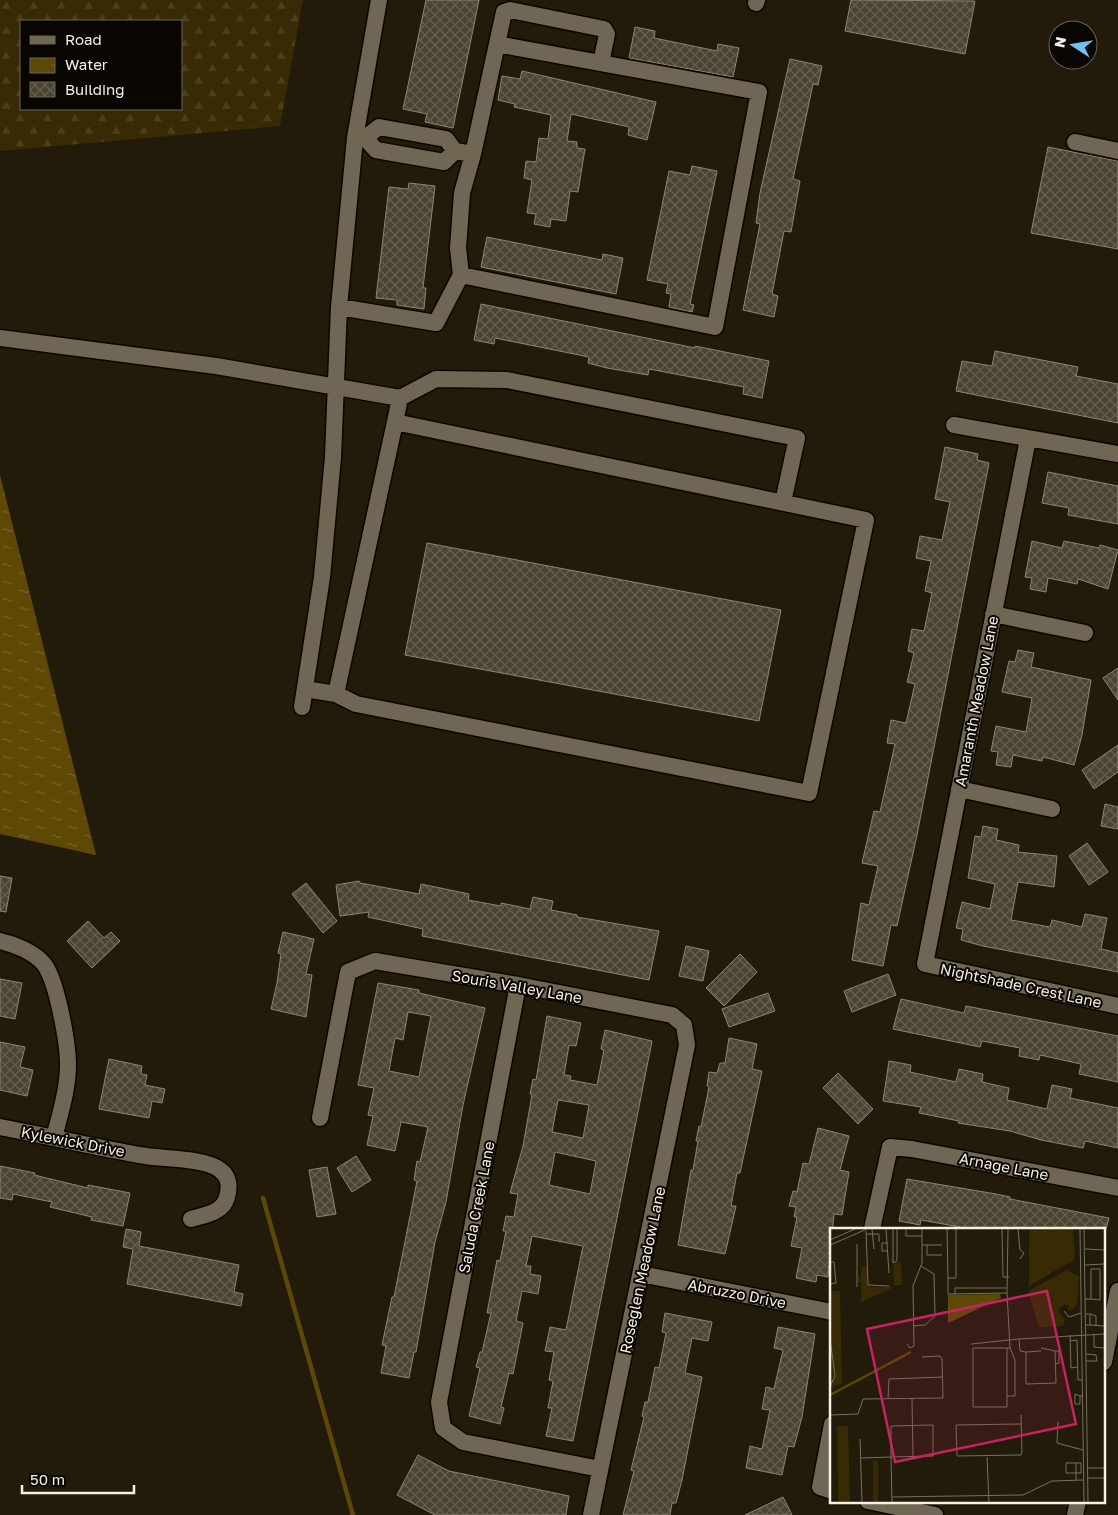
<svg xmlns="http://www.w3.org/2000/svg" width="1118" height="1515" viewBox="0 0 1118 1515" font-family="'Golos Text',sans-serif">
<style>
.forest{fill:url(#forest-firs);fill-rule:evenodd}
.water{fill:url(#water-ripples)}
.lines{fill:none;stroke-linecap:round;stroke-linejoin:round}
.stream{stroke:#5d4805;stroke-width:4.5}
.building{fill:url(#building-cross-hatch);stroke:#8d8570;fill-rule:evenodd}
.minor-casing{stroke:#0b0600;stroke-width:19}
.minor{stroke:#6f6753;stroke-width:16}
.labels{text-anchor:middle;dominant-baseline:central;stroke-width:4;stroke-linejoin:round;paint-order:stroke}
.street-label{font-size:15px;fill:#f5f0e5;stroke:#090602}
.inset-river{fill:none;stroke:#5d4805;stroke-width:2.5}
.inset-road{fill:none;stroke:#767061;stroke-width:1}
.view{fill:#c52362;fill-opacity:0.15;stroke:#c52362;stroke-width:2.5}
.inset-edge{fill:none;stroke:#f5f0e5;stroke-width:2.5}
</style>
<defs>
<pattern id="forest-firs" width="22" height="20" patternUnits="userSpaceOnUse" patternTransform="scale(1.25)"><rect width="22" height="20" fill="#372a04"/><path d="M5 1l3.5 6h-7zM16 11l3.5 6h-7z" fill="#4b3f1c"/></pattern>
<pattern id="water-ripples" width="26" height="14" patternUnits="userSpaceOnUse" patternTransform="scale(1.25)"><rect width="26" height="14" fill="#5d4805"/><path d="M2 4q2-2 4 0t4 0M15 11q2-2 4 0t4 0" fill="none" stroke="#756329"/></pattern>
<pattern id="building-cross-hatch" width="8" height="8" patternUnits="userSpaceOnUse" patternTransform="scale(1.25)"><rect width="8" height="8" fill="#4b4431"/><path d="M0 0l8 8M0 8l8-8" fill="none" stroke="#665f4f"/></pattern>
</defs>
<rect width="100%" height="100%" fill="#221b09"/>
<path class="forest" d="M0,0h303l-23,126 -280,25zM21,21h160v88h-160z"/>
<path class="water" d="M0,475l96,380 -96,-21z"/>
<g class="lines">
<path class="stream" d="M263,1198l90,317"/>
</g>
<path class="building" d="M426,0h53l-26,128 -28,-6 2,-8 -24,-5z
M851,0l124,1 -10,53 -120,-23z
M635,27l20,4 -1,7 63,13 1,-7 21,4 -6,29 -104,-19z
M790,59l32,7 -4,19 -5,-1 -20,95 7,2 -9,51 -7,-1 -12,63 6,2 -4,21 -31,-7 17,-86 -4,-1 4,-30z
M522,71l134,31 -9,38 -19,-5 1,-8 -58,-13 -4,27 10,1v6l8,1 -7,43 -8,-1 -4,30 -15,-2 -1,8 -16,-3 2,-10 -9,-1 5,-33 -8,-2 2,-17 10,1 3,-24 9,1 3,-24 -37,-8 1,-3 -17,-4 4,-24 18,3z
M1048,147l70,14v88l-87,-16z
M692,166l25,5 -27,133 4,1 -2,7 -23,-5 2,-13 -5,-1 2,-9 -21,-4 22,-109 21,4z
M409,183l26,3 -12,102h3l-2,21 -27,-4v-5l-21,-2 13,-111 19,2z
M487,237l115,23 1,-6 20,4 -7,36 -135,-27z
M481,304l214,44v-2l74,15 -7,37 -19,-4 1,-7 -95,-18 -1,6 -41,-7 -19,-5 1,-6 -94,-19 -1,6 -20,-4z
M995,351l83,16 -2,9 42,8v39l-162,-32 6,-30 30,5z
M945,447l33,7 -1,6 12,3 -72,372 -20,91 -6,-1 -8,41 -31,-6 9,-57 8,2 9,-39 -16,-3 12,-52 6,1 15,-68 -8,-1 4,-23 15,3 9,-39 -8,-2 7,-29 -6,-2 4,-22 12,2 8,-38 -7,-2 6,-30 -15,-3 4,-22 22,4 8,-38 -15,-3z
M1048,472l70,14v38l-50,-9 1,-7 -27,-5z
M1032,541l30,7 2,-7 35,7 1,-3 18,5 -10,39 -30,-10 -1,5 -29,-6 -2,14 -16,-3 2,-11 -7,-1z
M427,543l354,67 -22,111 -354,-66z
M1018,650l16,3 -3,14 60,13 -9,55 -8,30 -31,-8 -1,4 -29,-6 -2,12 -15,-2 2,-13 -7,-1 5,-25 30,6 6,-34 -30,-6 7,-31 6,1z
M1118,668v32l-15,-22z
M1118,745v27l-24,17 -12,-19z
M1105,804l13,3v22l-17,-3z
M983,826l15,3 -2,11 23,5 -1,7 39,4 -3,31 -36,-5 -7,38 39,7 2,-7 30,7 3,-13 22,4 -6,31 17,4v19l-135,-26 -22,-6 2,-11 -7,-1 6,-26 28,7 5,-25 -27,-6 7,-42 6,1z
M1087,843l21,29 -19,13 -20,-29z
M0,876l12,2 -6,34 -6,-1z
M359,881l1,2 59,11 2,-10 48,10 -1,6 33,6v-3l29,6 3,-12 20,4 -2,9 26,5v2l82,14 -10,49 -227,-44 1,-7 -55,-12 1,-5 -29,4 -4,-31z
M306,883l31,38 -14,12 -31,-39z
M88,921l16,17 7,-6 9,9 -28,27 -25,-27z
M283,932l31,7 -8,35 6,1 -6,42 -35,-8 6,-26 4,-29 -3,-1z
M686,946l23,5 -6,30 -24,-5z
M740,954l17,18 -33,34 -18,-18z
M888,974l8,21 -44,17 -8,-21z
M0,979l22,4 -7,36 -15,-3z
M378,983l41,7v3l66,15 -22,97 -17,97 -11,40 -19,110h-2l-5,26 -28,-5 5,-27 -4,-1 10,-48h2l23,-116 -3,-1 3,-19 3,1 8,-35 -27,-5 -6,29 -28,-6 6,-29 -5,-1 6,-27 -16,-3zM408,1012l23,4 -12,61 -30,-6 6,-33 8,2z
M768,993l7,18 -46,16 -7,-18z
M901,999l63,14 2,-7 152,30v46l-39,-8 2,-10 -41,-9 -1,5 -20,-4 1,-8 -38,-7 -2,6 -87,-18z
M547,1016l34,7 -5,23 -7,-1 -5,30 7,1 -1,4 27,5 7,-35 -3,-1 4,-19 47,11 -79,400 -27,-5 6,-28h-4l5,-27 -4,-1 5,-28 -9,-1 5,-24 16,3 17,-84 -51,-10 -6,30h5l-1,8 11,2 -3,18 -16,-3 -6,30 7,2 -10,51 -4,-1 -8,34 3,1 -4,16 -31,-8 11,-48 -4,-1 4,-15h2l9,-39h-4l10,-53 3,1 6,-30h-3l3,-15 8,1 4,-23 -8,-1 13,-47 9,-51 -2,-1 3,-15 3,1zM558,1100l31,5 -6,33 -31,-6zM555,1152l41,9 -6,33 -41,-9z
M729,1038l28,6 -5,25 10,2 -22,102h-3l-6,33h5l-11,48 -47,-9 13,-75h2l5,-29h-2l3,-15 2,1 8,-40 -2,-1 2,-14 8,1 3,-10h5z
M0,1042l25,5 -5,20 13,3 -6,26 -27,-6z
M109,1059l33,7 -1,8 6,1 -2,10 20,4 -3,14 -10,-2 -3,17 -50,-9z
M889,1061l22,4 -1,7 46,10 3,-13 24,5 -1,8 27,6 -2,12 40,9 5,-24 20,4 -2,9 48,10v40l-33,-7 -2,7 -42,-8 -31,-9 -52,-8 1,-2 -40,-8 2,-6 -38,-6z
M838,1073l35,36 -15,15 -35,-36z
M818,1128l31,8 -9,34 9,2 -7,43 -8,-1 -6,63 -11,-2 -1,7 -20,-4 6,-30 -11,-2 6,-29h-3l2,-10 -7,-1 4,-15 4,1 6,-29 6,1z
M356,1156l15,24 -19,12 -15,-24z
M0,1166l35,7 -1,2 54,13v-3l42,8 -7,33 -32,-6 1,-3 -42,-10 2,-5 -39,-8 -1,6 -12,-2z
M327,1167l9,47 -19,3 -8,-47z
M907,1179l89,15 14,3v2l99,19 -3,11h-147l1,-2 -39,-7 -1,5 -21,-4z
M126,1229l15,3 -2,14 100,19 -5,27 9,2 -2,12 -114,-22 6,-35 -10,-2z
M665,1313l47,9 -4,19 -16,-3 -7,35 17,4 -20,103 -6,23h-4l-2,12h-47l11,-44 -3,-1 13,-53 -2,-1 3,-14h3l7,-35 4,1 7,-35 -4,-1z
M778,1327l37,7 -13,83 -8,30 -6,-1 -6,29 -36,-7 4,-22 12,3 8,-39 -8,-1 4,-22 8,2 9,-39 -9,-2z
M418,1455l31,16 120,25 -3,19h-131l-38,-20z
M783,1497l9,18h-47z"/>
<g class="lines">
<defs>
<path id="minor" d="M756,3l1,-3
M497,44l7,-32 6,-2 94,19 3,5 -6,29
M355,138h10l11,12 68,12 11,-11 18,3 24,-110 262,48 -44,235 -254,-52 -25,48 -97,-16 16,-169 24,-138
M365,138l14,-11 67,12 9,12
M1075,142l43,9
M461,275l-3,-27 4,-55 11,-39
M0,338l216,28 184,32 -5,24 -59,272 20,10 453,89 57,-273 -471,-98
M400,398l36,-19 71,1 290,58 -14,64
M954,425l164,29
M1028,439l-103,525 193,42
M993,614l92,19
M305,689l31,5
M302,707l20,-130 11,-120 6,-150
M959,789l93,20
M0,941c14,3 34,11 44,23 13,17 24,79 24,101 0,24 -8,49 -14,73
M518,985l-79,417 4,26 20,14 137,27
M320,1118l28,-146 27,-11 143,24 154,30 12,10 3,20 -96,470
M0,1127c49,9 97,21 146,29 18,3 60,2 74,14 9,6 10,17 7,27 -4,16 -22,18 -36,22
M872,1229l18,-82 22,2 206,39
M641,1274l191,38
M1104,1362l14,-71
M832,1424l-12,63 12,4
M868,1501l67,14
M1075,1515l3,-14"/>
</defs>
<use href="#minor" class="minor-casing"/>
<use href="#minor" class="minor"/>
</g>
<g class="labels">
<g class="street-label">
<text transform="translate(976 701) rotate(-79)">Amaranth Meadow Lane</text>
<text transform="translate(1021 985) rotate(12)">Nightshade Crest Lane</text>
<text transform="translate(517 986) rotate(10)">Souris Valley Lane</text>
<text transform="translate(73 1141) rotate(11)">Kylewick Drive</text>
<text transform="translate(1004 1166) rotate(11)">Arnage Lane</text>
<text transform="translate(476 1207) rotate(-79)">Saluda Creek Lane</text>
<text transform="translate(642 1270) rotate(-78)">Roseglen Meadow Lane</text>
<text transform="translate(737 1293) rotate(11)">Abruzzo Drive</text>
</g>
</g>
<g transform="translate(830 1228)">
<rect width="275" height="275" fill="#221b09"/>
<path d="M71,33l1,24h-8l-1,-20zM31,39h6l1,20h26l-33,15v-20h-3v-6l3,5zM7,198h11l2,76h-12z" fill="#372a04"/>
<path d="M199,1h44l2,30 -46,27zM237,42l12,7 -2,27 -4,5 -5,1 1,-4 -5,-2 -5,5v4l6,6 -2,7 -24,1 -11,-36zM43,233h5v41h-5z" fill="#372a04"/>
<path d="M0,63h10l2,92 -12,6z" fill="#372a04"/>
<path d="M170,66l1,4 -53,25v-28z" fill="#5d4805"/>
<path class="inset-river" d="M0,167l81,-43"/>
<path class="inset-road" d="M42,1l2,20M56,1l3,44M63,1v34M76,1v7h16M117,1l1,49h8v-49M172,1l1,48h6M188,1l2,21 4,3 -4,6M250,1l4,273M254,1l4,273M36,3l2,54 21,1M37,6h12v8M0,12l25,-11M58,15h-6v8h6M0,17l37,-16M92,17h20M97,17v10h15M255,21l20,1M0,34h4l2,21 -6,1M63,35l4,-2v-32M255,37l20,-1M118,50v16l59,-1M27,59v-43M125,66v-6h52M255,71h6v-30h9v31l-9,-1M234,83l5,6 12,-4M255,86h5v11h-4M260,86l6,2v10M260,97l15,1M83,98l12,-1 10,-9 -1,-42 -13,-8M264,106v13l11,1M240,107l1,33 6,-1M0,110l5,38 -5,11M240,113l7,-1 1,40h4M77,116l3,4 4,-2 -1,-60 9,-23v-34M141,116l48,-5M177,120h-34v59h34v-59h3l-3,-55 1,-64M211,120l14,3 1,32 -30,1v-32l-6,-1 -1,-12 86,-5M225,123h4v12l-4,1M196,124l15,-1M256,126l10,1 1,6h-11M177,168h8v-36l-5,-12M250,168l-5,-2v10h5v-8h2M58,171l1,-20 54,-2M82,171l1,57M0,187l28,-1 5,-15 80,-1 -1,-39 -2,-3 -18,1M191,187l1,37 -1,3 -64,1 -1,-31 65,-1M228,194l-1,21 26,7M30,211l2,63M157,229l2,45M31,230l30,-1 42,-1v-31l-42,1v31l1,45M257,240h18M258,250h17M246,252v-7h-10v-10h10v10h5v-10h-5M62,269l131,-2 29,-14 31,-1"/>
<path class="view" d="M217,63l29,133 -181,38 -28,-133z"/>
<rect width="275" height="275" class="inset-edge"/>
</g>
<rect x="20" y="20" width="162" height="90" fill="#090602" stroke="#67645d"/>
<rect x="30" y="36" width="25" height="8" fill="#6f6753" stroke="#67645d"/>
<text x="65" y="45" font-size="15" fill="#f5f0e5">Road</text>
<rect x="30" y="58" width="25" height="15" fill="url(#water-ripples)" stroke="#67645d"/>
<text x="65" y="70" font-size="15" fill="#f5f0e5">Water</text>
<rect x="30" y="82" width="25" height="15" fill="url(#building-cross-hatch)" stroke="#67645d"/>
<text x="65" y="95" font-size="15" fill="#f5f0e5">Building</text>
<g transform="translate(1073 45) rotate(282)"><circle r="24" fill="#090602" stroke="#67645d"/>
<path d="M0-4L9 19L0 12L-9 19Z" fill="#72c1f5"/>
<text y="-8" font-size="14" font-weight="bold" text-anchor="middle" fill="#f5f0e5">N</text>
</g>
<path d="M22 1485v8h112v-8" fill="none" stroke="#f5f0e5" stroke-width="2.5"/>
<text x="30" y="1485" font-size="15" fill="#f5f0e5" stroke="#090602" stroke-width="4" paint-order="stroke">50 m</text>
</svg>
